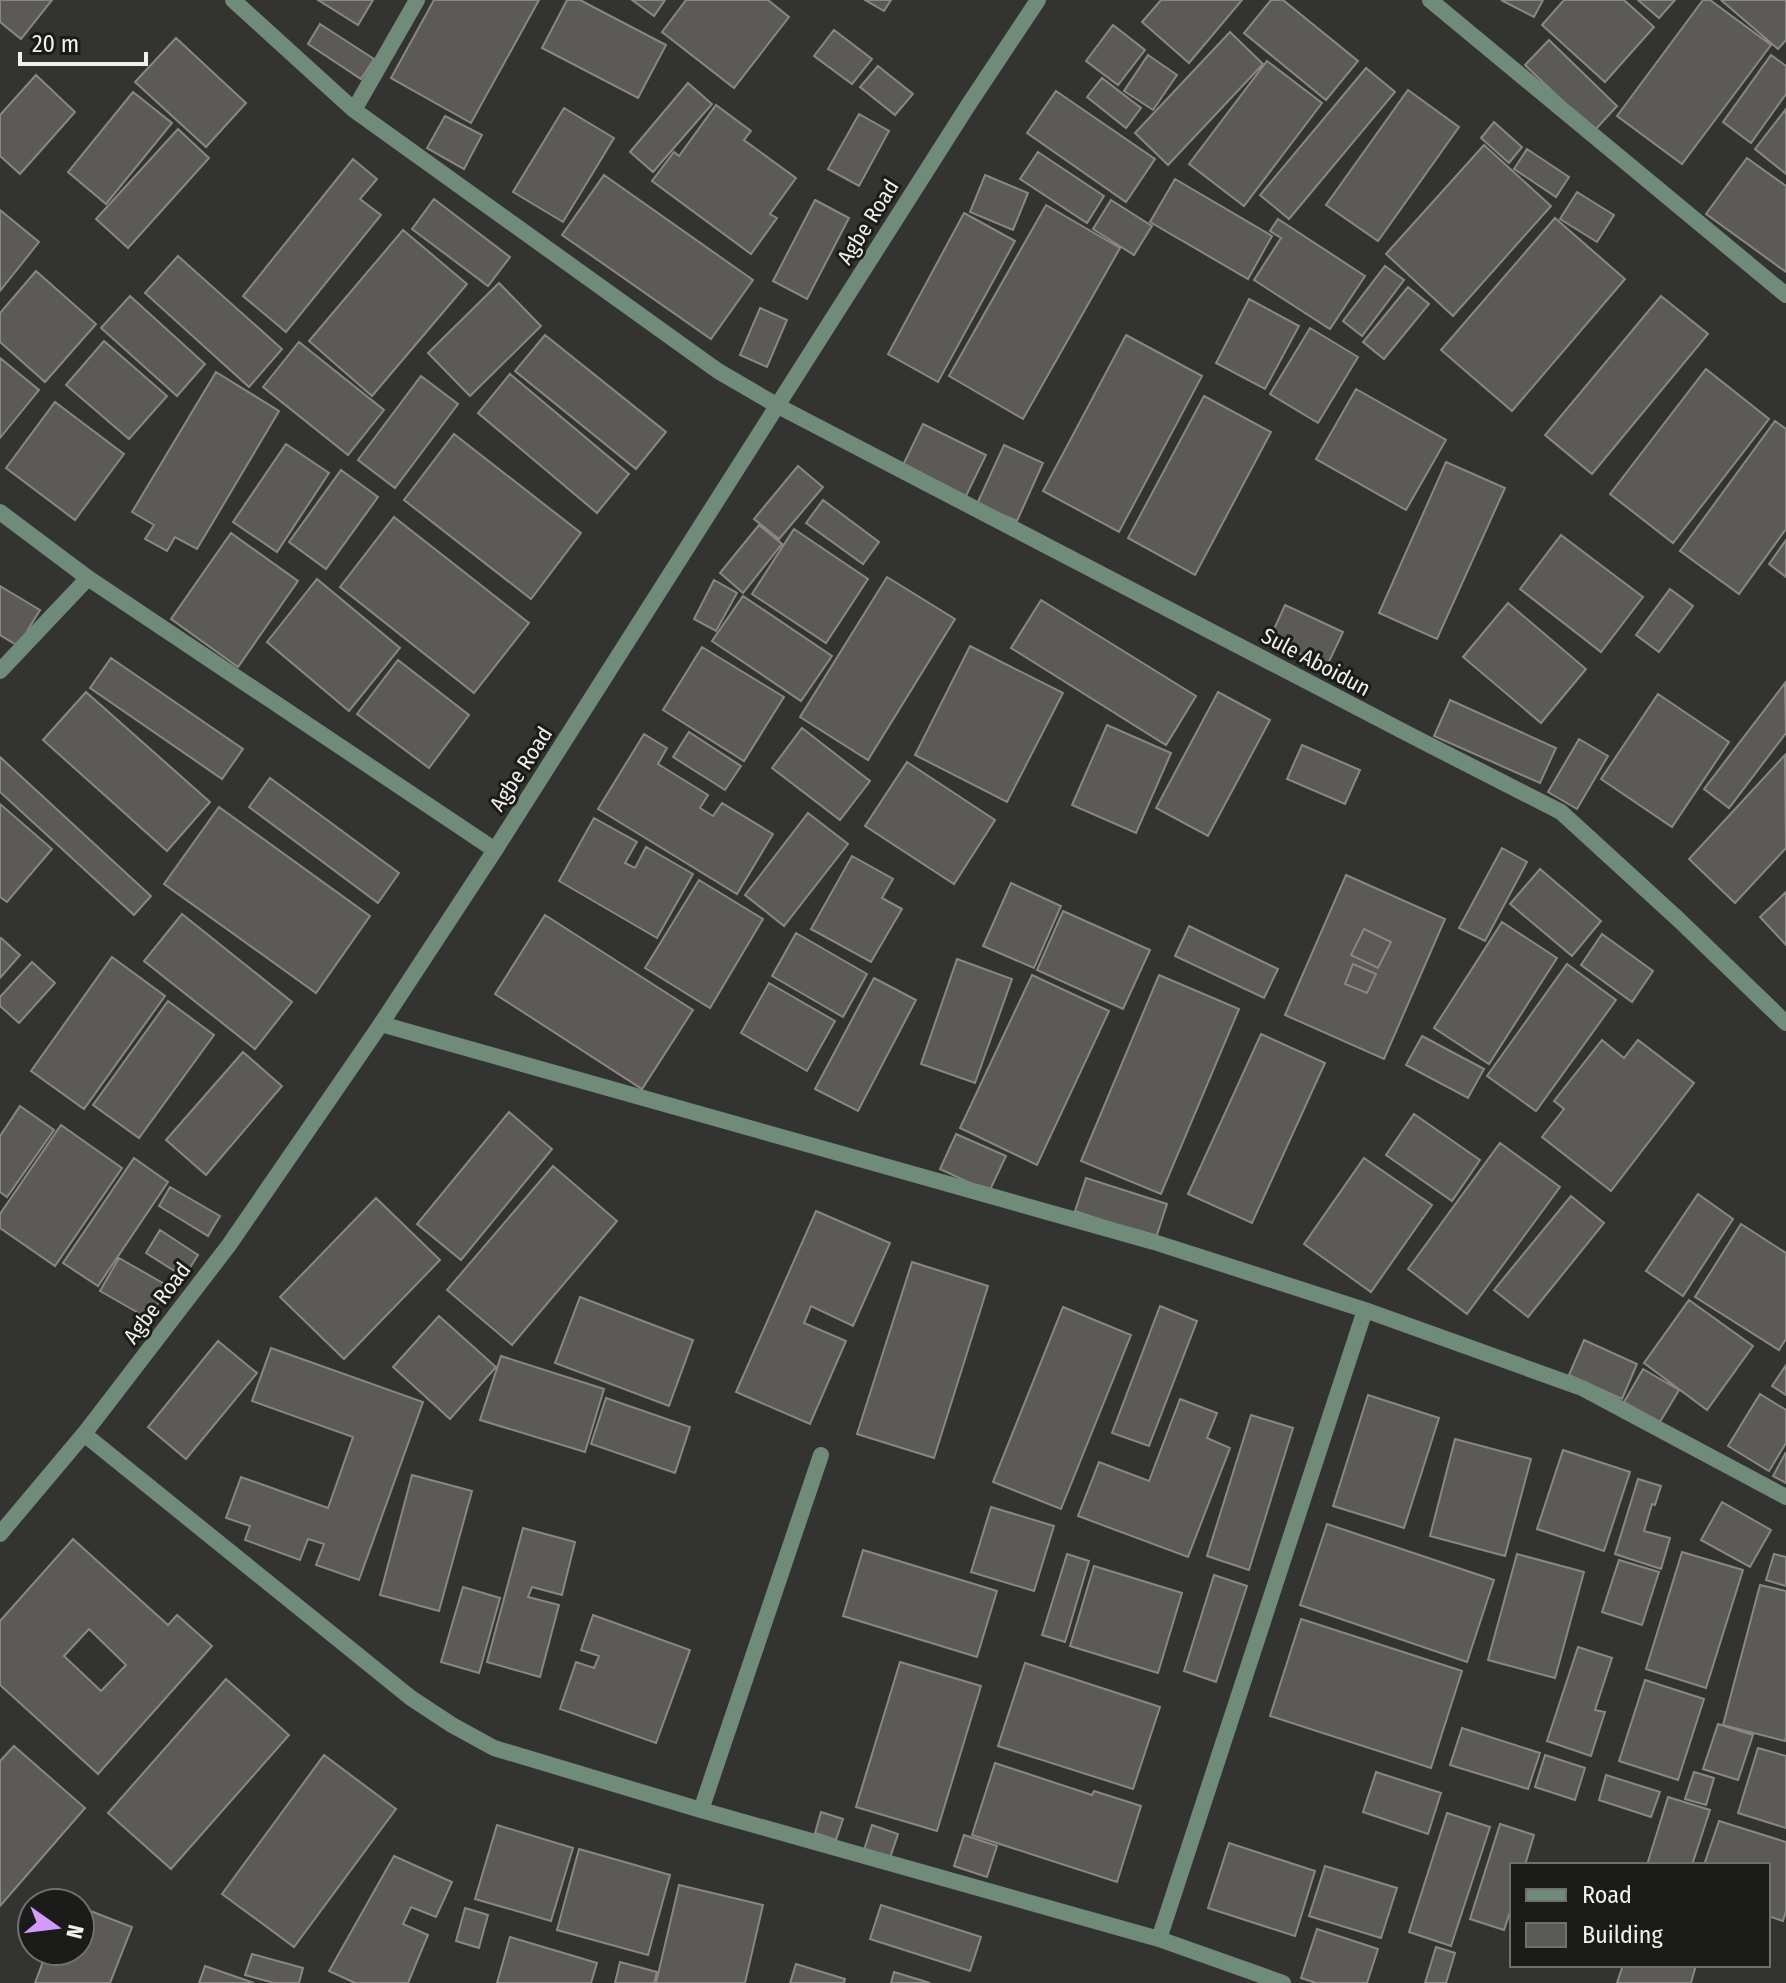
<svg xmlns="http://www.w3.org/2000/svg" width="1786" height="1983" viewBox="0 0 1786 1983" font-family="'Fira Sans Condensed',sans-serif">
<style>
.building{fill:#5c5a56;stroke:#898783;stroke-width:2;fill-rule:evenodd}
.lines{fill:none;stroke-linecap:round;stroke-linejoin:round}
.minor{stroke:#708b79;stroke-width:16}
.tertiary{stroke:#708b79;stroke-width:16}
.labels{text-anchor:middle;dominant-baseline:central;stroke-width:6;stroke-linejoin:round;paint-order:stroke}
.street-label{font-size:22px;fill:#f0f1ee;stroke:#1b1c1a}
</style>
<rect width="100%" height="100%" fill="#333431"/>
<path class="building" d="M0,0h52l-31,39 -21,-17z
M318,0h55l-15,25z
M434,0h105l-68,123 -80,-45z
M567,0h13l86,45 -28,53 -96,-50z
M632,0h33l-11,16z
M686,0h82l21,17 -55,71 -72,-56z
M865,0h26l-7,11z
M1161,0h81l-53,63 -47,-41z
M1271,0h12l75,61 -32,39 -82,-67z
M1501,0h42l-9,17z
M1564,0h60l30,27 -49,55 -63,-57z
M1638,0h37l-16,18z
M1703,0h7l61,45 -89,119 -65,-48z
M1721,0h65v40l-8,9z
M320,24l54,35 -13,20 -53,-35z
M1113,25l32,25 -27,35 -32,-24z
M834,30l38,29 -20,25 -38,-28z
M1230,32l33,32 -95,101 -33,-32z
M176,38l70,65 -40,44 -71,-65z
M1549,40l68,66 -23,25 -69,-66z
M1148,55l29,20 -24,35 -29,-19z
M1771,55l15,11v28l-35,49 -28,-21z
M1267,61l55,42 -78,103 -55,-42z
M878,66l35,28 -18,21 -35,-28z
M1366,68l29,24 -106,127 -29,-24z
M36,75l39,37 -55,62 -20,-18v-41z
M1102,78l39,30 -15,20 -39,-31z
M688,83l24,21 -59,68 -23,-20z
M1408,90l51,37 -81,114 -52,-36z
M1056,91l99,68 -29,43 -99,-69z
M133,92l39,31 -66,81 -38,-32z
M716,105l35,26 -7,9 52,38 -26,36 7,4 -26,36 -99,-73 22,-29 5,4z
M564,108l50,30 -51,84 -50,-30z
M1786,109v65l-31,-25z
M859,114l30,17 -30,55 -31,-17z
M445,116l37,19 -18,34 -37,-21z
M1494,122l28,25 -13,16 -28,-25z
M178,129l31,29 -81,90 -32,-29z
M1484,145l67,61 -98,110 -67,-62z
M1527,149l42,28 -13,20 -42,-28z
M1038,152l66,44 -17,27 -67,-44z
M1747,158l39,28v86l-80,-58z
M353,159l24,20 -17,20 21,16 -95,117 -43,-36z
M604,175l149,105 -42,59 -149,-104z
M985,175l43,18 -15,37 -43,-18z
M1175,179l97,57 -24,43 -98,-57z
M1577,192l37,23 -17,27 -37,-23z
M434,199l76,58 -22,29 -76,-57z
M815,200l34,18 -42,81 -34,-18z
M1111,200l41,26 -18,29 -41,-26z
M1046,205l74,43 -97,171 -74,-43z
M0,210l39,32 -39,49z
M964,213l51,28 -77,141 -50,-28z
M1555,218l70,61 -113,132 -71,-61z
M1278,219l87,57 -35,53 -76,-49 27,-42 -11,-7z
M403,230l64,54 -95,112 -63,-55z
M178,256l104,93 -33,38 -104,-94z
M1385,266l19,14 -42,56 -19,-15z
M36,271l60,53 -51,58 -45,-40v-29z
M499,283l42,43 -71,70 -42,-43z
M1408,287l21,17 -45,55 -21,-17z
M130,296l75,68 -28,32 -76,-68z
M1661,296l47,38 -116,140 -47,-39z
M1249,299l50,27 -34,63 -49,-26z
M760,308l27,12 -20,47 -27,-12z
M1310,328l48,29 -40,66 -48,-29z
M545,335l121,97 -30,37 -121,-98z
M1126,335l76,41 -83,156 -76,-41z
M104,341l63,55 -38,43 -63,-54z
M299,342l85,68 -36,45 -85,-68z
M0,358l39,32 -39,48z
M1706,369l63,50 -96,124 -63,-49z
M216,372l63,39 -82,138 -22,-12 -8,14 -22,-12 9,-14 -22,-13z
M510,374l119,100 -32,39 -119,-100z
M421,376l37,28 -63,84 -37,-28z
M1356,389l90,51 -40,70 -90,-51z
M1204,396l67,36 -76,143 -67,-37z
M55,402l69,52 -49,66 -69,-52z
M1775,421l11,8v100l-47,65 -59,-43z
M923,424l63,31 -20,41 -63,-31z
M454,434l127,99 -50,66 -127,-99z
M286,444l43,29 -52,79 -44,-30z
M1004,445l39,18 -26,58 -40,-17z
M1446,462l59,26 -68,151 -58,-26z
M798,466l25,21 -44,52 -25,-20z
M341,470l37,27 -52,72 -37,-27z
M823,500l56,42 -16,22 -57,-41z
M394,517l135,106 -55,70 -134,-106z
M759,525l23,19 -39,49 -23,-20z
M794,529l74,50 -42,64 -74,-49z
M231,533l67,48 -60,86 -67,-48z
M1561,535l82,62 -42,55 -81,-63z
M1786,540v37l-17,-13z
M887,577l68,42 -87,141 -68,-43z
M317,579l83,69 -51,63 -82,-69z
M714,580l23,13 -21,38 -22,-12z
M0,586l40,24 -22,36 -18,-11z
M1670,589l23,17 -34,46 -23,-17z
M743,596l89,60 -31,45 -89,-60z
M1041,600l155,96 -30,49 -155,-97z
M1508,603l78,66 -45,54 -78,-66z
M1285,605l58,27 -16,34 -58,-26z
M970,646l93,47 -56,109 -92,-47z
M702,647l82,50 -40,64 -81,-51z
M111,658l132,91 -21,30 -132,-91z
M398,660l71,55 -40,53 -72,-54z
M1785,683l1,50 -57,75 -25,-19z
M86,692l124,110 -43,49 -124,-111z
M1218,692l52,28 -62,116 -52,-28z
M1658,694l71,48 -57,85 -71,-48z
M1450,700l106,48 -16,35 -106,-47z
M1107,725l64,28 -35,80 -64,-28z
M802,728l68,53 -30,39 -68,-52z
M689,732l52,34 -16,24 -52,-33z
M644,734l23,14 -9,16 50,31 -8,13 13,8 9,-13 51,31 -36,60 -139,-85z
M1579,739l29,17 -31,53 -29,-17z
M1302,745l58,25 -15,34 -58,-25z
M1785,755l1,93 -51,55 -46,-44z
M0,757l151,139 -17,19 -134,-123z
M907,762l88,58 -41,64 -89,-58z
M270,778l129,95 -21,30 -129,-96z
M0,804l52,45 -45,53 -7,-5z
M219,807l151,109 -54,77 -152,-109z
M808,813l40,31 -64,82 -39,-31z
M594,818l43,24 -12,21 10,5 11,-21 47,27 -36,64 -98,-57z
M1502,848l25,14 -42,79 -26,-13z
M852,856l41,23 -11,19 20,11 -31,53 -60,-33z
M1540,869l61,52 -29,35 -62,-52z
M1346,875l99,44 -61,140 -99,-44zM1364,929l27,13 -13,26 -27,-13zM1353,964l23,10 -9,19 -22,-9z
M699,880l64,39 -53,89 -65,-40z
M1011,883l50,23 -27,62 -51,-22z
M1786,892v53l-26,-28z
M1063,911l87,39 -27,59 -86,-39z
M182,914l110,88 -37,47 -111,-88z
M545,915l148,95 -51,79 -147,-95z
M1502,922l55,36 -68,106 -55,-36z
M1189,926l89,43 -14,29 -89,-42z
M1364,929l27,13 -13,26 -27,-13z
M796,933l71,41 -24,43 -71,-41z
M1602,934l51,37 -21,31 -51,-37z
M1,938l19,17 -20,23v-39z
M112,957l53,39 -81,113 -53,-38z
M957,959l55,20 -37,104 -54,-19z
M32,962l23,21 -36,40 -19,-17v-9z
M1353,964l23,10 -9,19 -22,-9z
M1567,964l49,36 -80,111 -49,-35z
M1032,975l77,36 -72,154 -77,-37z
M1159,975l80,34 -78,185 -80,-33z
M874,978l42,22 -58,111 -43,-22z
M769,983l66,38 -28,50 -66,-38z
M168,1001l46,34 -75,103 -46,-33z
M1261,1034l64,29 -73,160 -64,-29z
M1422,1036l62,33 -16,29 -62,-33z
M1602,1040l22,18 14,-18 56,43 -83,108 -69,-54 22,-28 -10,-8z
M243,1052l39,34 -76,89 -40,-35z
M20,1106l34,24 -47,67 -7,-5v-56z
M509,1112l43,37 -91,111 -44,-36z
M1414,1114l66,46 -28,41 -66,-46z
M61,1125l61,43 -67,98 -55,-38v-14z
M956,1134l50,22 -17,36 -49,-23z
M1500,1143l60,44 -93,127 -59,-45z
M134,1158l34,24 -70,104 -35,-23z
M1364,1158l68,47 -61,87 -67,-48z
M553,1166l64,55 -105,124 -65,-55z
M1086,1178l81,26 -11,34 -81,-27z
M170,1187l50,29 -12,20 -49,-30z
M1698,1194l35,25 -50,77 -37,-25z
M1571,1196l33,27 -76,94 -34,-27z
M376,1198l64,62 -96,99 -64,-62z
M816,1211l74,32 -37,83 -42,-20 -7,17 42,18 -36,83 -74,-32z
M1741,1224l45,29v86l-7,11 -84,-53z
M160,1230l38,25 -14,22 -38,-24z
M119,1258l49,28 -19,33 -49,-28z
M912,1262l76,24 -54,172 -77,-24z
M580,1297l113,43 -24,66 -114,-43z
M1689,1300l64,46 -46,64 -63,-47z
M1160,1306l37,15 -48,125 -37,-13z
M1063,1307l68,28 -70,174 -68,-27z
M439,1316l57,51 -46,52 -57,-52z
M1584,1340l53,24 -15,35 -53,-24z
M218,1341l39,32 -71,86 -38,-32z
M271,1348l152,54 -64,178 -43,-15 8,-21 -16,-5 -8,21 -55,-20 5,-14 -24,-8 15,-41 87,31 25,-71 -101,-36z
M501,1356l103,33 -19,63 -105,-32z
M1786,1365v30l-14,-9z
M1643,1369l36,21 -19,32 -36,-20z
M1760,1394l26,16v33l-17,28 -41,-25z
M1368,1395l71,23 -35,110 -71,-22z
M606,1398l84,29 -15,46 -84,-29z
M1180,1399l37,14 -10,25 23,10 -42,109 -110,-41 21,-54 50,19z
M1251,1415l42,13 -44,142 -42,-14z
M1455,1439l76,20 -26,97 -75,-20z
M1563,1450l67,22 -26,79 -67,-22z
M1786,1452v31l-13,-7z
M412,1475l60,16 -33,120 -59,-16z
M1638,1479l23,7 -6,19 -3,-1 -8,27 26,7 -9,31 -46,-15z
M1722,1502l49,28 -21,37 -49,-27z
M991,1507l63,19 -20,65 -63,-19z
M1327,1524l167,56 -27,82 -167,-57z
M523,1528l52,14 -13,53 -30,-8 -4,10 31,8 -19,72 -53,-15z
M73,1539l95,86 9,-10 35,31 -114,128 -98,-89v-64zM89,1629l37,36 -25,26 -37,-35z
M863,1550l134,41 -20,66 -134,-41z
M1682,1552l61,18 -37,118 -60,-19z
M1067,1554l22,7 -24,81 -23,-7z
M1517,1554l67,18 -29,106 -67,-18z
M1774,1554l12,3v29l-20,-6z
M1619,1560l40,12 -17,53 -40,-13z
M1094,1566l88,27 -24,80 -88,-27z
M1214,1575l33,11 -31,96 -32,-11z
M1760,1585l26,6v145l-1,5 -62,-16z
M463,1587l37,11 -21,75 -38,-11z
M593,1615l97,35 -34,93 -96,-34 16,-47 18,6 5,-12 -18,-6z
M1301,1619l161,52 -31,97 -161,-52z
M1578,1647l34,11 -17,52 10,2 -14,44 -44,-15z
M900,1662l81,24 -44,145 -81,-24z
M1025,1663l135,44 -27,82 -135,-43z
M226,1679l63,56 -118,134 -63,-56z
M1645,1680l59,19 -26,81 -59,-19z
M1718,1724l35,11 -15,45 -35,-11z
M1462,1728l78,25 -12,36 -78,-24z
M14,1746l71,62 -85,98v-145z
M1758,1748l28,8v72l-48,-15z
M324,1755l72,54 -102,138 -72,-53z
M1545,1755l40,13 -10,32 -40,-13z
M995,1763l97,32 2,-4 47,15 -24,76 -145,-47z
M1376,1772l65,21 -13,41 -65,-22z
M1694,1772l20,6 -8,27 -21,-6z
M1606,1775l54,17 -9,25 -52,-17z
M1668,1797l42,13 -18,55h-45z
M821,1812l22,7 -7,21 -21,-7z
M1447,1813l43,14 -39,119 -42,-14z
M1719,1821l67,21v69l-3,10 -15,-5v-51h-64z
M1500,1824l34,11 -9,30h-13v41l-8,24 -34,-11z
M497,1825l76,23 -22,73 -76,-22z
M872,1825l26,9 -8,24 -26,-8z
M964,1835l33,11 -10,31 -33,-11z
M1229,1843l86,28 -20,65 -87,-28z
M579,1849l91,26 -22,80 -91,-25z
M394,1856l58,26 -16,35 -25,-10 -8,17 25,11 -20,48h-53l-26,-12z
M1325,1866l72,22 -16,50 -72,-22z
M679,1885l84,20 -18,78h-89z
M881,1905l100,32 -11,34 -100,-32z
M80,1907l52,20 -22,56h-75l12,-32h33z
M465,1908l23,7 -9,33 -23,-7z
M1317,1929l61,20 -11,34h-51l-15,-5z
M510,1937l87,26 -6,20h-94z
M1436,1947l19,6 -9,30h-21z
M252,1954l51,14 -4,15h-25l-29,-8z
M620,1962l37,10 -3,11h-39z
M796,1964l49,15 -1,4h-54z
M1623,1965h73l-5,18h-74z
M205,1966l49,17h-55z
M894,1972l36,11h-39z"/>
<g class="lines">
<path class="minor" d="M233,0l121,110 364,261 60,35 634,330 149,76 117,107 108,104
M1430,0l356,295
M354,110l63,-110
M0,512l88,66 407,272
M0,671l88,-93
M381,1024l773,218 211,68 217,78 204,109
M84,1434l327,264 41,27 42,23 207,62 458,129 124,44
M701,1810l120,-355
M1159,1939l206,-629"/>
<path class="tertiary" d="M0,1534l84,-100 145,-189 152,-221 114,-174 472,-743 71,-107"/>
</g>
<g class="labels">
<g class="street-label">
<text transform="translate(868 222) rotate(-58)">Agbe Road</text>
<text transform="translate(1316 662) rotate(28)">Sule Aboidun</text>
<text transform="translate(521 769) rotate(-57)">Agbe Road</text>
<text transform="translate(157 1303) rotate(-53)">Agbe Road</text>
</g>
</g>
<rect x="1510" y="1863" width="260" height="104" fill="#1b1c1a" stroke="#70716f" stroke-width="2"/>
<rect x="1526" y="1889" width="40" height="12" fill="#708b79" stroke="#70716f" stroke-width="2"/>
<text x="1582" y="1903" font-size="24" fill="#f0f1ee">Road</text>
<rect x="1526" y="1923" width="40" height="24" fill="#5c5a56" stroke="#70716f" stroke-width="2"/>
<text x="1582" y="1943" font-size="24" fill="#f0f1ee">Building</text>
<g transform="translate(56 1927) rotate(104)"><circle r="38" fill="#1b1c1a" stroke="#70716f" stroke-width="2"/>
<path d="M0-6L14 30L0 20L-14 30Z" fill="#d59bfa"/>
<text y="-12" font-size="22" font-weight="bold" text-anchor="middle" fill="#f0f1ee">N</text>
</g>
<path d="M20 52v12h126v-12" fill="none" stroke="#f0f1ee" stroke-width="4"/>
<text x="32" y="52" font-size="24" fill="#f0f1ee" stroke="#1b1c1a" stroke-width="6" paint-order="stroke">20 m</text>
</svg>
